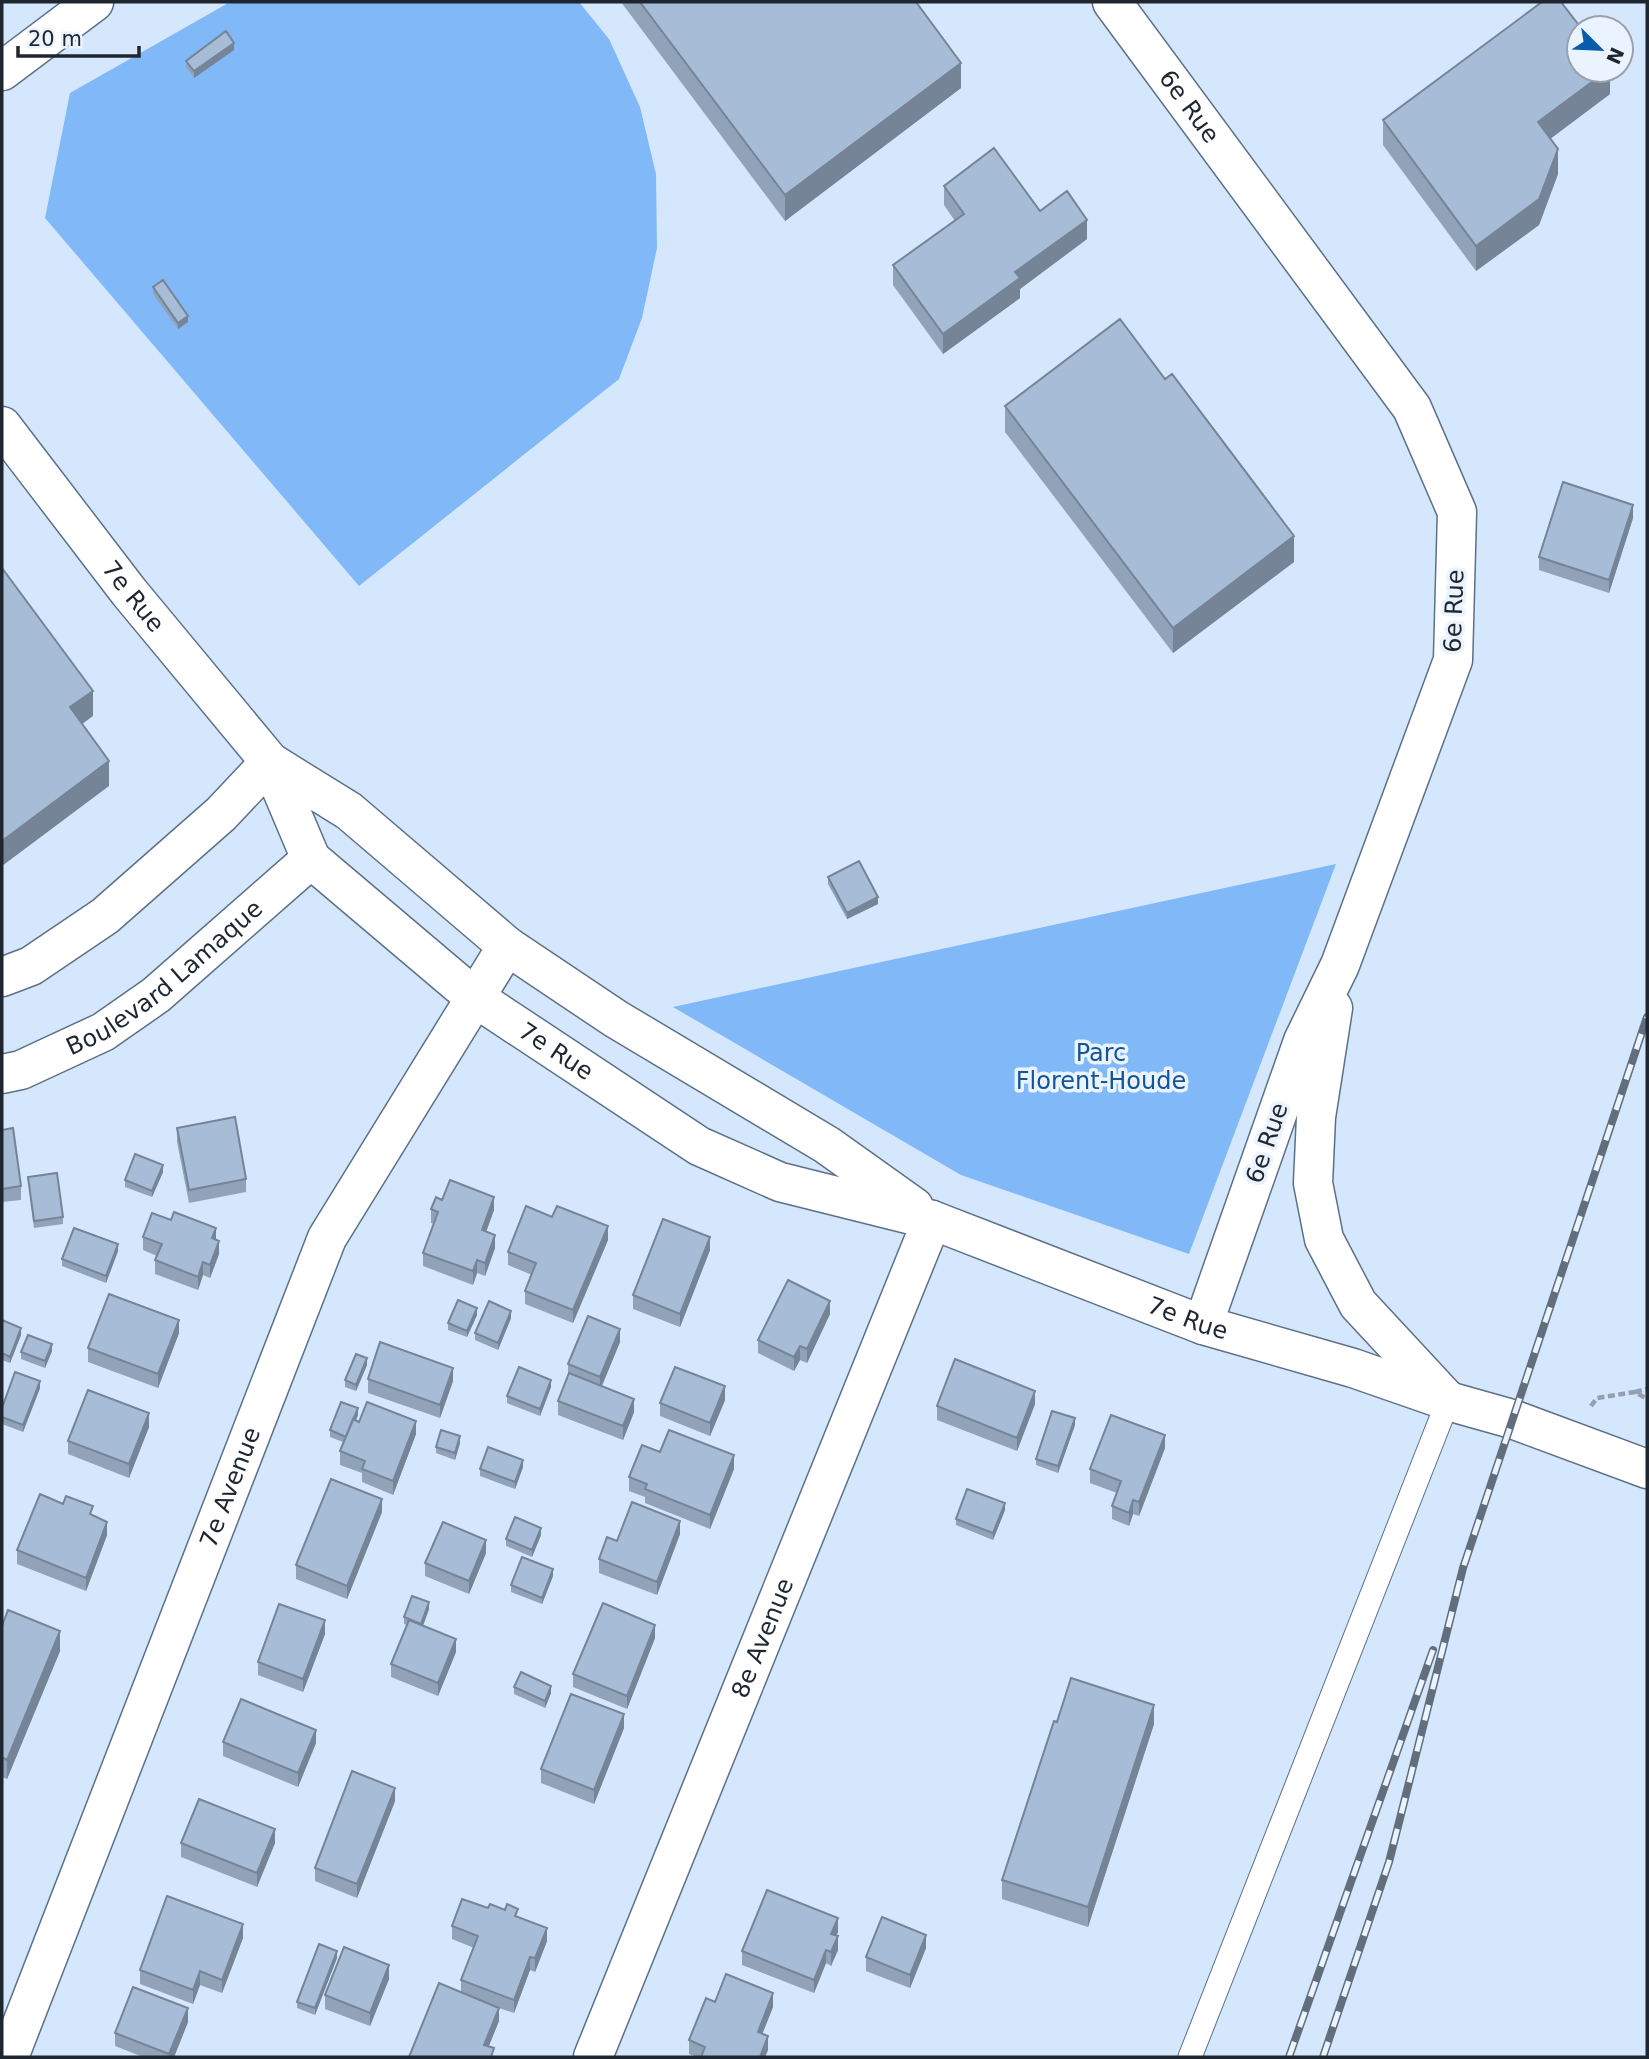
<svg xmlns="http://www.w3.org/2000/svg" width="1649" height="2059" viewBox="0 0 1649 2059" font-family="'DejaVu Sans',sans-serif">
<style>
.green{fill:#81b8f8}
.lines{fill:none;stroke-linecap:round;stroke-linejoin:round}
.lane-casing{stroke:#5c7087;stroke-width:25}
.street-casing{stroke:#5c7087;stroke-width:41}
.secondary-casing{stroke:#5c7087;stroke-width:41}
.path{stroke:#92a0b1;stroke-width:4.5;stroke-dasharray:7 3.5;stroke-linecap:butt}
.lane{stroke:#fff;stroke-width:23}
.street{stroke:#fff;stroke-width:38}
.secondary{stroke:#fff;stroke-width:38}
.rail-casing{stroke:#626e7c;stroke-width:8}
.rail{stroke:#eaf3fe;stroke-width:5;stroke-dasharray:16;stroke-linecap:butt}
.wall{fill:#90a3b9}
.shaded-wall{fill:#758496}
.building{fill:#a7bdd7;stroke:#758496;stroke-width:2}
.labels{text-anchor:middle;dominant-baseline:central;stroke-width:7;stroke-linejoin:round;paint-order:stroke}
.street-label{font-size:24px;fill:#1e2630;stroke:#eaf3fe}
.park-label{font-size:24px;fill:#125699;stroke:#eaf3fe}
</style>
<rect width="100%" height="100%" fill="#d5e7fc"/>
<path class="green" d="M230,2h349l30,37 31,68 16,67 1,74 -15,70 -23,61 -260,207 -314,-368 25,-125z
M1336,864l-147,390 -228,-79 -288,-168z"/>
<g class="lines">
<defs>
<path id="lane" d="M1190,2057l258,-656"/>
<g id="street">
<path id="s1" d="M1112,2l300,406 45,104 -4,148 -113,305 -37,76 -100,284"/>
<path d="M2,71l92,-69"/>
<path d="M2,977l29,-11 74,-50 116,-102 49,-52"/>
<path d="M1333,1008l-17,109 -3,66 11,56 34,65 90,97"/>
<path id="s2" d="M2,1074l19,-4 82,-38 53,-37 155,-136"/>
<path id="s3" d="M9,2057l318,-819 180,-292"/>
<path id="s4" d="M593,2057l339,-837"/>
</g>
<g id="secondary">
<path id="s5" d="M2,426l127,166 141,170 41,97 163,138 225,149 81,36 152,38 271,105 150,43 95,33 64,18 135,50"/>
<path d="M270,762l79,49 158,135 109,73 211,126 87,62"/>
</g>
</defs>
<use href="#lane" class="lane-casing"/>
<use href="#street" class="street-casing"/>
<use href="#secondary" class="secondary-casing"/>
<path class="path" d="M1635,1392l12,-3
M1591,1406l6,-8 38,-6 12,7"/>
<use href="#lane" class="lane"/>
<use href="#street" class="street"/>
<use href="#secondary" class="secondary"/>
<defs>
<path id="rail" d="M1289,2057l144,-407
M1323,2057l66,-195 74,-294 184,-551"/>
</defs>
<use href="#rail" class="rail-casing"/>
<use href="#rail" class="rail"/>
</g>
<path class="wall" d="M621,2h295l45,86 -176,133z
M234,50l-40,28 -8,-11v-6z
M1610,70v24l-60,45 8,35 -19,51 -63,46 -93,-126v-25z
M944,186l96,25 47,28 -67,50v9l-77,56 -50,-69v-20l62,-44 -11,-16z
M153,287l35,35 -10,7 -25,-35z
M1005,406l289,156 -121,91 -168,-221z
M1633,518l-24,75 -70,-23v-13z
M828,877l50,27 -31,15 -19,-35z
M177,1128l69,51v13l-57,11 -12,-61z
M2,1130l19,56v14l-19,2z
M163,1172l-11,25 -27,-10v-7z
M28,1177l35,40v7l-29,4z
M442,1200l52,10 -8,22 9,16 -10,28 -8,-3 -4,12 -50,-19v-13l11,-29 -3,-1v-14z
M143,1237l73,2 3,15 -9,24 -7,-3 -5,15 -43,-16v-14l2,-4 -14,-6z
M608,1240l-35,83 -48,-19v-13l7,-16 -24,-10v-13z
M710,1250l-30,77 -47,-18v-14z
M118,1251l-12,32 -44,-17v-7z
M830,1314l-23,49 -7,-3 -6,11 -36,-18v-13z
M477,1315l-10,22 -19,-7v-7z
M511,1318l-13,32 -23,-10v-7z
M2,1320l19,15 -11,28 -8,-3z
M179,1333l-21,55 -70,-26v-14z
M620,1342l-18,44 32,26 -11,28 -65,-25v-14l10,-27v-10z
M52,1351l-7,17 -24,-9v-7z
M367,1365l-11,26 -11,-4v-7z
M368,1379l85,2 -13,37 -72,-25z
M551,1387l-11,29 -33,-13v-7z
M40,1388l-17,44 -21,-8v-16z
M725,1400l-15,36 -50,-20v-13z
M1035,1404l-18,47 -80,-31v-14z
M358,1415l-2,5 60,14 -23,61 -31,-13v-9l-22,-8v-14l3,-9 -13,-5v-7z
M1075,1425l-17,48 -22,-8v-6z
M149,1427l-20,51 -61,-24v-13z
M460,1443l-5,17 -19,-7v-6z
M1165,1448l-26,68 -6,-2 -4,12 -17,-7v-13l5,-13 -27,-10v-14z
M660,1452l74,17 -24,60 -65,-26v-6l-16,-6v-14z
M523,1467l-8,22 -35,-13v-7z
M1005,1510l-12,30 -37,-15v-6z
M382,1512l-35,87 -51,-20v-14z
M93,1516l14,19 -21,56 -69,-27v-14z
M680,1534l-23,61 -58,-22v-14l18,-18z
M541,1535l-9,22 -26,-11v-7z
M486,1553l-17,41 -44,-18v-13z
M553,1576l-11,28 -31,-12v-7z
M429,1609l-6,17 33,26 -18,44 -47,-19v-13l16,-39 -3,-1v-7z
M2,1626l58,25 -53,128 -5,-2z
M325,1634l-22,58 -45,-17v-13z
M655,1638l-28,71 -54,-22v-13z
M514,1687l37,6 -6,15 -31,-14z
M1057,1722l97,2 -66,203 -86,-28v-19z
M624,1728l-30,76 -53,-21v-14z
M223,1742l93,1 -18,44 -75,-31z
M395,1801l-38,97 -42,-17v-13z
M181,1843h94l-18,44 -76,-30z
M488,1908l30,9 29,24 -12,31 -5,-2 -16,43 -15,-5v13l-10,25 5,11 -33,-65v-12l13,-32 -22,-9v-13z
M838,1932l-2,4 2,14 -7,16 -5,-3 -12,30 -72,-28v-14z
M243,1938l-21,55 -22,-8 -7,19 -53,-20v-14z
M926,1948l-16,40 -44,-17v-14z
M337,1958l-22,57 -18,-7v-6z
M389,1979l-19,47 -45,-17v-14z
M715,2002l58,5 -11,27 6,16 -3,7h-68l-8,-3v-14z
M188,2022l-14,35h-31l-28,-11v-13z"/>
<path class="shaded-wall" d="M234,43v7l-40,28v-7z
M961,63v25l-176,133v-26z
M1608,70h2v24l-72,54v-26z
M1558,149v25l-19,51 -63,46v-25z
M1087,220v19l-67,50v9l-77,56v-20l72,-62z
M188,316v6l-10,7v-6z
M1633,505v13l-24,75v-13z
M1294,536v26l-121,91v-25z
M93,691v25l-23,17v-26z
M109,761v25l-107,80v-25z
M878,897v7l-31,15v-6z
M163,1165v7l-11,25v-6z
M494,1197v13l-12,33v-13z
M608,1226v14l-35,83v-13z
M216,1228v14l-4,-4z
M495,1235v13l-10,28v-13z
M710,1237v13l-30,77v-13z
M219,1241v13l-9,24v-13z
M118,1244v7l-12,32v-7z
M477,1260v13l-4,12v-14z
M203,1262v13l-5,15v-13z
M830,1301v13l-23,49v-14z
M477,1308v7l-10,22v-6z
M511,1311v7l-13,32v-7z
M179,1320v13l-21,55v-14z
M21,1328v7l-11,28v-6z
M620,1329v13l-20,48v-13z
M52,1344v7l-7,17v-7z
M800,1346v14l-6,11v-14z
M367,1358v7l-11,26v-6z
M453,1368v13l-13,37v-13z
M551,1380v7l-11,29v-7z
M40,1381v7l-17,44v-7z
M725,1386v14l-15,36v-13z
M1035,1391v13l-18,47v-13z
M634,1399v13l-11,28v-14z
M358,1408v7l-12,29v-7z
M149,1413v14l-20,51v-14z
M1075,1418v7l-17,48v-7z
M416,1421v13l-23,61v-14z
M1165,1435v13l-26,68v-14z
M460,1436v7l-5,17v-7z
M734,1455v14l-24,60v-14z
M523,1460v7l-8,22v-7z
M382,1499v13l-35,87v-13z
M1133,1500v14l-4,12v-13z
M1005,1503v7l-12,30v-7z
M680,1521v13l-23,61v-13z
M107,1522v13l-21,56v-13z
M541,1528v7l-9,22v-7z
M486,1540v13l-17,41v-13z
M553,1569v7l-11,28v-6z
M429,1602v7l-8,22v-7z
M325,1620v14l-22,58v-13z
M655,1625v13l-28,71v-13z
M60,1631v20l-53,128v-19z
M456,1639v13l-18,44v-13z
M551,1686v7l-6,15v-7z
M1154,1705v19l-66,203v-20z
M624,1714v14l-30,76v-14z
M316,1730v13l-18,44v-14z
M395,1788v13l-38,97v-14z
M275,1829v14l-18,44v-14z
M838,1918v14l-7,15v-13z
M243,1924v14l-21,55v-13z
M547,1928v13l-12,31v-14z
M926,1935v13l-16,40v-13z
M838,1936v14l-7,16v-14z
M826,1950v13l-12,30v-13z
M337,1951v7l-22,57v-7z
M530,1957v13l-16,43v-13z
M389,1965v14l-19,47v-13z
M200,1971v14l-7,19v-14z
M773,1993v14l-15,38v-13z
M188,2008v14l-14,35h-5v-3z
M499,2008v13l-15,36v-12z
M768,2036v14l-3,7h-5z"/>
<path class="building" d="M640,2h276l45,61 -176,132z
M1542,2h19l20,26h-2v42h29l-70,52 20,27 -19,50 -63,47 -93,-126z
M226,31l8,12 -40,28 -8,-10z
M994,148l46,63 27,-20 20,29 -72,52 5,6 -77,56 -50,-69 71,-51 -20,-28z
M163,280l25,36 -10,7 -25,-36z
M1120,319l45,60 7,-5 122,162 -121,92 -168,-222z
M1563,482l70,23 -24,75 -70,-23z
M2,568l91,123 -23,16 39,54 -107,80z
M859,861l19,36 -31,16 -19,-36z
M235,1117l11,62 -57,11 -12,-62z
M13,1128l8,58 -19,3v-59z
M135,1154l28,11 -11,26 -27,-11z
M57,1173l6,44 -29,4 -6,-44z
M450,1180l44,17 -12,33 13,5 -10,28 -8,-3 -4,11 -50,-18 15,-41 -7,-3 5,-12 6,3z
M526,1206l26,11 5,-11 51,20 -35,84 -48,-19 11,-28 -28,-11z
M174,1212l42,16 -4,10 7,3 -9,24 -7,-3 -5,15 -43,-17 7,-16 -19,-7 9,-24 19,7z
M663,1219l47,18 -30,77 -47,-19z
M74,1228l44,16 -12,32 -44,-17z
M788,1280l42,21 -23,48 -7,-3 -6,11 -36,-17z
M109,1294l70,26 -21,54 -70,-26z
M458,1300l19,8 -10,23 -19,-8z
M489,1301l22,10 -13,32 -23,-10z
M588,1316l32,13 -20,48 -32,-13z
M2,1320l19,8 -11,29 -8,-4z
M28,1335l24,9 -7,17 -24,-9z
M380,1342l73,26 -13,37 -72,-26z
M356,1354l11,4 -11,27 -11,-5z
M955,1359l80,32 -18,47 -80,-32z
M519,1367l32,13 -11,29 -33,-13z
M675,1367l50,19 -15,37 -50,-20z
M15,1372l25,9 -17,44 -21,-8v-9z
M569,1373l65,26 -11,27 -65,-25z
M88,1390l61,23 -20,51 -61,-23z
M341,1402l17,6 -12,29 -16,-7z
M367,1402l49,19 -23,60 -31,-12 3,-8 -25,-10 13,-32 6,3z
M1052,1411l23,7 -17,48 -22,-7z
M1111,1415l54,20 -26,67 -6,-2 -4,13 -17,-7 9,-25 -31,-12z
M441,1430l19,6 -5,17 -19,-6z
M669,1430l65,25 -24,60 -65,-26 2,-5 -18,-7 13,-32 18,7z
M488,1447l35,13 -8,22 -35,-13z
M331,1479l51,20 -35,87 -51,-21z
M967,1489l38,14 -12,30 -37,-14z
M40,1494l23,10 3,-8 27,10 -3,8 17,8 -21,56 -69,-28z
M632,1502l48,19 -23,61 -58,-23 8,-22 10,4z
M515,1517l26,11 -9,22 -26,-11z
M443,1522l43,18 -17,41 -44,-18z
M522,1557l31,12 -11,29 -31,-13z
M412,1596l17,6 -8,22 -17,-7z
M603,1603l52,22 -28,71 -54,-22z
M279,1604l46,16 -22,59 -45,-17z
M8,1610l52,21 -53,129 -5,-3v-131z
M409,1620l47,19 -18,44 -47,-19z
M521,1672l30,14 -6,15 -31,-14z
M1071,1678l83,27 -66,202 -86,-27 52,-159 3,1z
M571,1694l53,20 -30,76 -53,-21z
M241,1699l75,31 -18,43 -75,-31z
M352,1771l43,17 -38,96 -42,-16z
M199,1799l76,30 -18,44 -76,-30z
M767,1890l71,28 -7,16 7,2 -7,16 -5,-2 -12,30 -72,-29z
M167,1896l76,28 -21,56 -22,-9 -7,19 -53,-20z
M462,1899l26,9 2,-4 15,6 2,-6 11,5 -3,7 32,12 -12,30 -5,-1 -16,43 -53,-20 17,-44 -26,-10z
M882,1917l44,18 -16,40 -44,-18z
M319,1944l18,7 -22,57 -18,-6z
M344,1947l45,18 -19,48 -45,-18z
M726,1974l47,19 -15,39 10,4 -8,21h-59l4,-10 -16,-7 17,-42 9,4z
M439,1983l60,25 -15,37 10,3 -3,9h-82z
M133,1987l55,21 -19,46 -54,-21z"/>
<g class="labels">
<g class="street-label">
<text stroke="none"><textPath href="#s1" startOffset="130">6e Rue</textPath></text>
<text stroke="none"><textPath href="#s5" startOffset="215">7e Rue</textPath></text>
<text transform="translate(1454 611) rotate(-88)">6e Rue</text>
<text stroke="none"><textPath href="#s2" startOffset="191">Boulevard Lamaque</textPath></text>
<text stroke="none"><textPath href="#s5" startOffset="847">7e Rue</textPath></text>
<text transform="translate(1267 1143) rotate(-71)">6e Rue</text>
<text stroke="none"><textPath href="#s5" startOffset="1538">7e Rue</textPath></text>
<text stroke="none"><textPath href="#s3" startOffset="611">7e Avenue</textPath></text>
<text stroke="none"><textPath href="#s4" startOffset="452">8e Avenue</textPath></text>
</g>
<g class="park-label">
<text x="1101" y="1053">Parc<tspan x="1101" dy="28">Florent-Houde</tspan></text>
</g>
</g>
<rect width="1649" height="2059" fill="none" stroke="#1e2630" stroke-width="7"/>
<g transform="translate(1600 49) rotate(114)"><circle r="33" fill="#eaf3fe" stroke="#98a1ac" stroke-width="2"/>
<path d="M0-5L12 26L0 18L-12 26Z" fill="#075dab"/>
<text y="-10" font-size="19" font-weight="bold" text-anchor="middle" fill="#1e2630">N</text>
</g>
<path d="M18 46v10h121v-10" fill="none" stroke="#1e2630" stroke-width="3.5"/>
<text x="28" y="46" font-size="21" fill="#1e2630" stroke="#eaf3fe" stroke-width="5" paint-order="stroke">20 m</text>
</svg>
